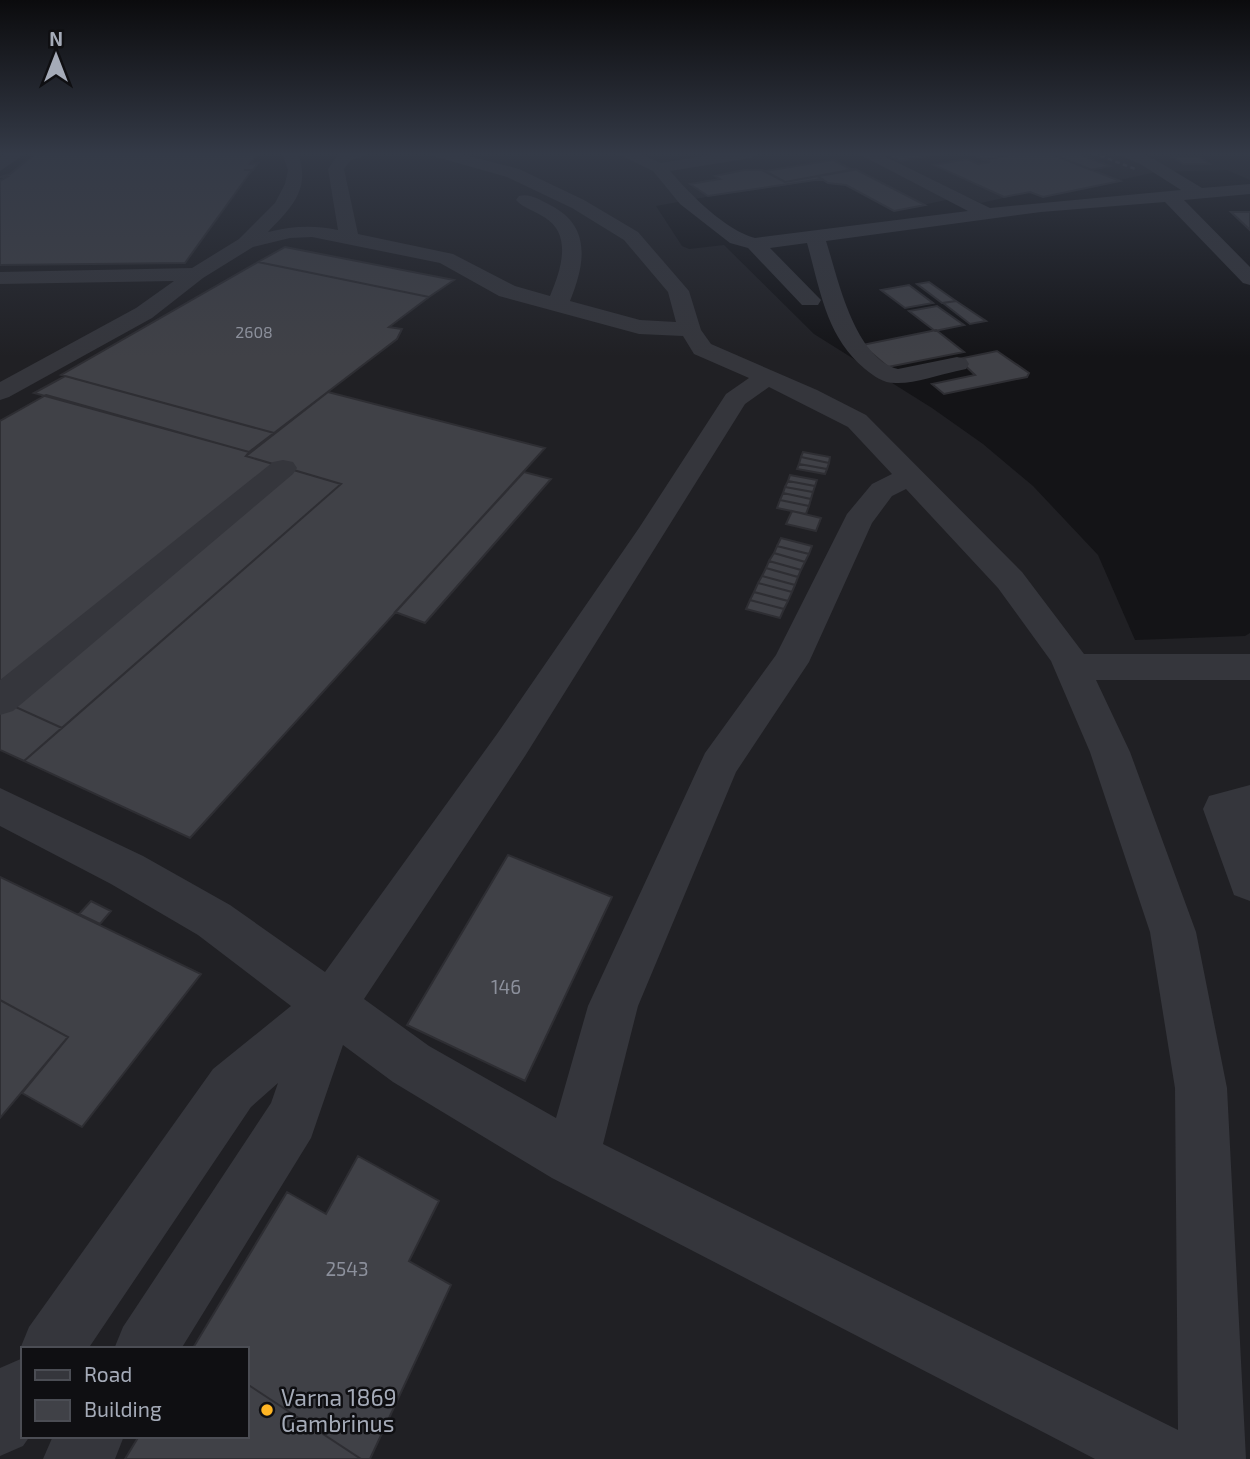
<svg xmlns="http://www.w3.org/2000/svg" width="1250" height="1459" viewBox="0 0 1250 1459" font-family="'Exo 2',sans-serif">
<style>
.built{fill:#202024;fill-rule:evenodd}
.building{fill:#404147;stroke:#2e2e33;stroke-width:2}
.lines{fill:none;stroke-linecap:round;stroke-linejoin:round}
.minor{fill:#35363c;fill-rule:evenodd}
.rail{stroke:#484a51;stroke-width:2.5;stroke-dasharray:4.5 3.5;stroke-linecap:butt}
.poi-dot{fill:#ffb524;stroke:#0f0f12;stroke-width:2.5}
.labels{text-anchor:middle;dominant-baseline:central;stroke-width:5;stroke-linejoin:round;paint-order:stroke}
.number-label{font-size:16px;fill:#8c909c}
.near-number-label{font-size:19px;fill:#8c909c}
.near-poi-label{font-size:23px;fill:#a5abb8;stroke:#0f0f12;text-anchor:start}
</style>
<rect width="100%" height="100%" fill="#141417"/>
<path class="built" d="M0,153h1250v27l-23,-10 -71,2 -113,25 -13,-5 -49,11 -16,-7 -71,15 -48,-26 -24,-6 -46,8 -4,-2 -116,21 26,40 7,3 35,-4 90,89 118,74 51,36 50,42 65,69 37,85 110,-4 5,-3v826h-1250zM23,1349h224v87h-224z"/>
<path class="building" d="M36,153h222l-8,11 8,-1 -5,7h-9h8l-67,93 -185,2v-84l7,-4h-7l10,-3z
M883,153h62l-45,8z
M969,153h50l-35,7z
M1019,153h30l71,28 -77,16 -13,-5 -26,5 -70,-32 33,-6 11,5 12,-2 -6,-2z
M1076,153l34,13 -19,4 -37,-15z
M1173,157h27l10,7h-27z
M833,160l20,10 -68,12 -20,-11z
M855,169l70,36 -31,6 -48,-26 -18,-2 -11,-7z
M744,170h18l23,12 32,-6 5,3 -114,17 -18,-12 30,-5 -5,-3z
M1231,212h19v18z
M285,247l169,33 -25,17 -171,-35z
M258,262l171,35 -40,30 13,2 -5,10 -123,94 -213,-58z
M929,282l27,19 -14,2 -25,-19z
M909,285l24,18 -28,5 -24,-18z
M956,301l30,20 -16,3 -27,-21z
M937,306l27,19 -29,6 -26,-20z
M936,330l28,22 -76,15 -26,-22z
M997,351l32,22 -2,4 -83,17 -12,-10 43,-9 -17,-16z
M65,376l209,57 -25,19 -215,-59z
M328,392l217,56 -355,390 -166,-77 317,-277 -95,-28z
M46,395l203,57 -3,4 95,28 -279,244 -62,-28v-279z
M803,452l27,5 -1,6 -28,-6z
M801,457l28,6 -2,6 -28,-5z
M799,464l28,5 -2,5 -28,-5z
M524,472l27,7 -126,144 -30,-11z
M790,475l27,5 -2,6 -27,-5z
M788,481l27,5 -2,6 -28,-5z
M785,487l28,5 -2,7 -28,-6z
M783,493l28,6 -2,7 -29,-6z
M780,500l29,6 -3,8 -29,-6z
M792,511l29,7 -5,13 -30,-7z
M781,538l31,8 -3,8 -32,-8z
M777,546l32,8 -4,8 -31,-9z
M774,553l31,9 -4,8 -32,-9z
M769,561l32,9 -3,7 -32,-9z
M766,568l32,9 -3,8 -33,-9z
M762,576l33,9 -3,7 -34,-9z
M758,583l34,9 -4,9 -34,-9z
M754,592l34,9 -4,8 -34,-9z
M750,600l34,9 -4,9 -34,-9z
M0,700l62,28 -38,33 -24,-11z
M508,855l104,42 -87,184 -118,-56z
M0,877l201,97 -119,153 -60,-34 46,-56 -68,-37z
M91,901l20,10 -11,13 -21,-10z
M0,1000l68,37 -68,81z
M358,1156l81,45 -30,60 42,24 -81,174h-9l-114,-75v-35l-54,-1 94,-156 39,22z
M247,1384l114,75h-236l14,-23h108z"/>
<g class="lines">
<path class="minor" d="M7,153h19l-26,18v-13z
M282,153h16c13,36 -6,54 -30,79 25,-6 45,-7 70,-2l-10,-61 11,-16h28l-2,3 -14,4 -7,9 14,65 95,20 62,32 35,10c11,-26 23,-62 -6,-79 -9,-6 -21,-9 -28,-17l3,-4c11,-3 21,4 31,9 42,21 35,59 20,96l70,19 36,2 -8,-30 -44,-52 -52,-32 -65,-31 -74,-21 -2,-3h27l61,16 65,31 54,32 51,59 12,39 10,14 106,46 49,25 156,157 62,82h166v26h-154l34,72 66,180 31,156 19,371h-151l-543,-281 -159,-96 -50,-37 -32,93 -130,211h-67l9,-22 148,-224 7,-20 -27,24 -163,242h-65v8l-3,-8 9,-22 184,-258 78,-63 -93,-71 -87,-51 -111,-58v-38l143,68 87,49 95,67 172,-238 142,-206 87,-134 23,-16 -55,-24 -11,-18 -44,-2 -140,-38 -59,-33 -128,-26 -22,1 -37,9 -50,31 -51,40 -143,79 -9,3v-18l136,-74 38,-27 -174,3v-12l192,-4 47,-29 36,-36 10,-19 3,-14zM769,387l79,40 44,47 -20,10 -25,30 -71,141 -71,98 -117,253 -32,112 -127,-72 -65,-47 161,-243 220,-352zM906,489l92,99 53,73 39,91 60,180 25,156 3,342 -575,-286 35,-138 98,-234 73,-110 63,-139 20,-27z
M616,153h22l23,10 59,-10h39l-8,5 -81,13c21,24 55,59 85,67l213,-27 -111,-58h21l112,55 191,-18 -39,-25 -27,-12h24l15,6 48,29 48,-4v10l-66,6 66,67v18l-7,-2 -78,-81 -124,10 -215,29c12,37 28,117 72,128l59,-12 9,2 3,5 -3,5 -9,2c-19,4 -40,12 -59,12 -14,1 -23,-6 -33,-14 -39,-32 -45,-80 -58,-126l-37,5 51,52 -3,5h-16l-54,-57 -18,-5 -50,-39 -27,-33z
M283,460l10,2 4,6 -4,6 -280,237 -13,4v-35l273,-218z
M1250,785v116l-16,-6 -31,-86 6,-13z
M23,1358v78h7l-7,10 -23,10v-88z
M53,1436h71l-9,23h-72z"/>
<path class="rail" d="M1093,153l45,17"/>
</g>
<linearGradient id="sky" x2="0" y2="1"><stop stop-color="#0b0b0d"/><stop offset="0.43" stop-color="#343a47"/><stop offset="1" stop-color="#343a47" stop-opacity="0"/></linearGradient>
<rect width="1250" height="357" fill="url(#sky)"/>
<circle class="poi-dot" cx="267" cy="1410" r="7"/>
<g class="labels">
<g class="number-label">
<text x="254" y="331">2608</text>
</g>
<g class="near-number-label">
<text x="506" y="986">146</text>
<text x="347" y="1268">2543</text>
</g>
<g class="near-poi-label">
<text x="281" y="1397">Varna 1869<tspan x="281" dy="26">Gambrinus</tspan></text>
</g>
</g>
<rect x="21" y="1347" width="228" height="91" fill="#0f0f12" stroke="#4b4d54" stroke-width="2"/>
<rect x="35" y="1370" width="35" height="10" fill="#35363c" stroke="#4b4d54" stroke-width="2"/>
<text x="84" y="1382" font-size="21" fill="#a5abb8">Road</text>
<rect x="35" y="1400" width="35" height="21" fill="#404147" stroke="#4b4d54" stroke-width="2"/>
<text x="84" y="1417" font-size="21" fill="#a5abb8">Building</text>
<g transform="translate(56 56)" stroke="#0f0f12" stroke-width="5" paint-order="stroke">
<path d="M0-5L12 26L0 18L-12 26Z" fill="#a5abb8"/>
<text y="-10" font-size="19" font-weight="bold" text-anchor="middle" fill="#a5abb8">N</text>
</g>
</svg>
